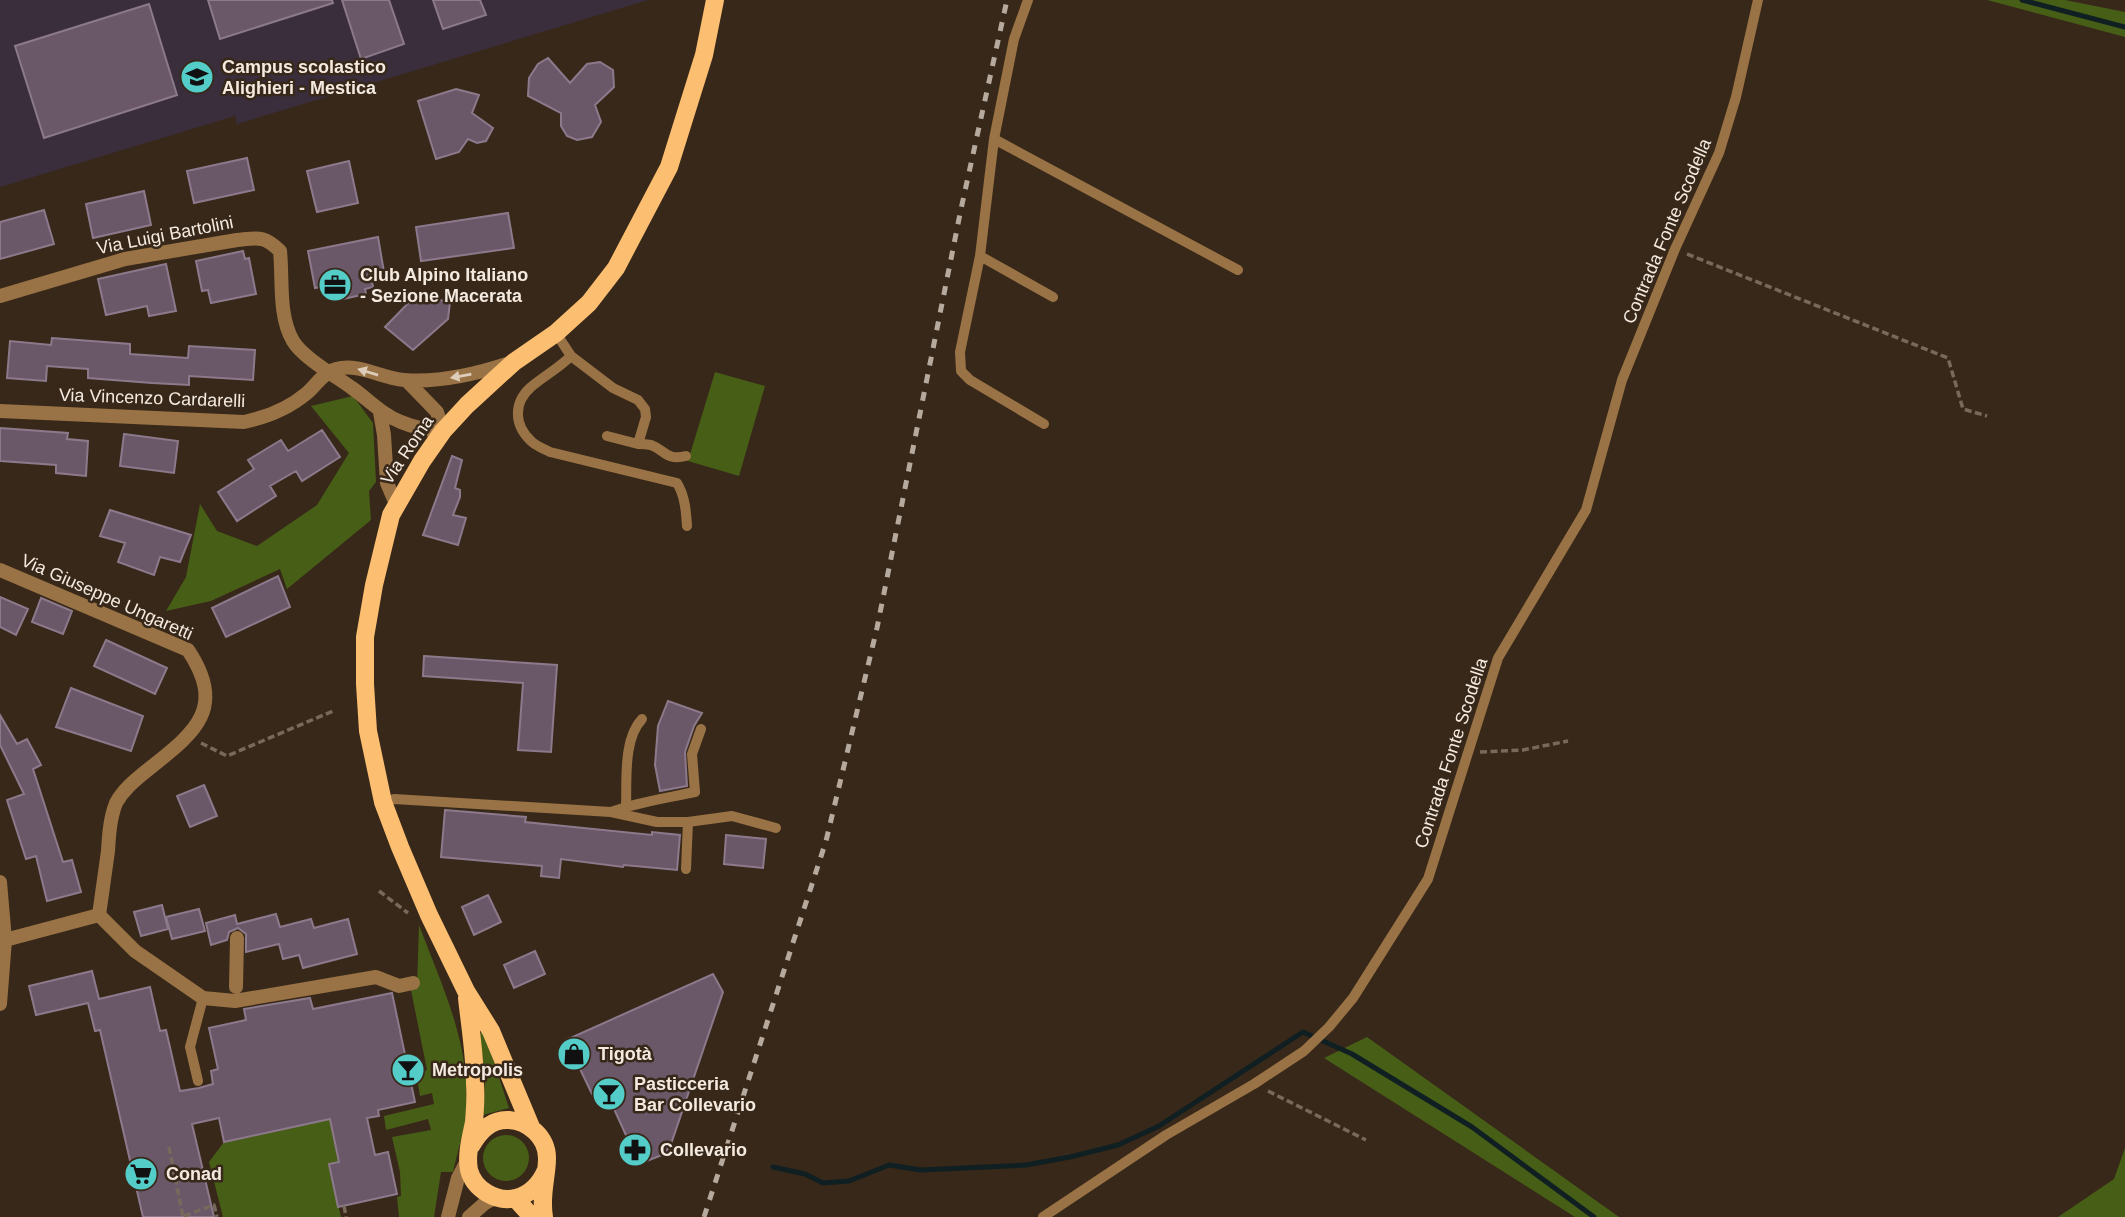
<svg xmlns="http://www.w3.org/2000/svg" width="2125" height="1217" viewBox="0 0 2125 1217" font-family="Helvetica,sans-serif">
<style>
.education{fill:#3a2e3d}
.green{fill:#475e17}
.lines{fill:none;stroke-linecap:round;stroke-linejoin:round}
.stream{stroke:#0f1f22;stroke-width:5}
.building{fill:#6a5869;stroke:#8c798b;stroke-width:2}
.path{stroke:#77695b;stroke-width:3.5;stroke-dasharray:7 3.5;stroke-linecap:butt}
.lane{stroke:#997345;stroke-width:10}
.street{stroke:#997345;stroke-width:14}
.primary{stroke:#fcbe71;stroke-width:18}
.rail{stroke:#b6aa9e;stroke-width:5;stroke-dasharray:9 9;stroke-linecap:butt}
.oneway{fill:#ddccb9}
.labels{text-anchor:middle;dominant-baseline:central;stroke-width:5;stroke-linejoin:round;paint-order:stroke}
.poi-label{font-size:18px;font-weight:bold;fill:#f4eae0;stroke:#382819;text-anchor:start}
.street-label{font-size:18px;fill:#f4eae0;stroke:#382819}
</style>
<rect width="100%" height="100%" fill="#382819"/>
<path class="education" d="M0,0h648l-411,124 -2,-8 -235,71z"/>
<path class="green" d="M1987,0h78l60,12v25z
M715,372l50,14 -26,90 -51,-15z
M353,396l20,27 3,59 -7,9 2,29 -84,69 -7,-20 -69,32 -45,10 20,-34 14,-73 17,27 40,15 60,-41 32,-52 -38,-47z
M419,925c23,61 53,122 47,189 -2,19 -9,39 -13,58h-12l-7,45h-35l-2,-20 4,-1 -1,-24 -8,-35 39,-7 -3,-11 -42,11 -2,-14 50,-12 -2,-11 -12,3 -4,-23 11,-3 -16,-80 6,-3z
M482,1032l12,30 15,46 -26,7 2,-31 -5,-50z
M1367,1037l252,180h-44l-251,-159z
M330,1119l10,43 -11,3 12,52h-118l-14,-55 15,-20z
M483 1158a23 23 0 1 1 46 0a23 23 0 1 1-46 0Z
M2125,1148v69h-67l56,-38z"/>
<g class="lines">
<path class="stream" d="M2022,0l103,27
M773,1167l32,7 18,9 26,-2 40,-16 32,5 105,-5 44,-8 48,-12 41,-19 144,-94 49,22 120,73 122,90"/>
</g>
<path class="building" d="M208,0h124l1,3 -113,36z
M342,0h47l15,44 -43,15z
M433,0h47l6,15 -43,14z
M149,4l28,91 -133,43 -29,-92z
M548,58l22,25 17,-19 13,-2 13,8 1,17 -19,18 6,17 -9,15 -15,3 -10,-4 -6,-10v-13l-33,-17 1,-18 9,-14z
M456,89l23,6 -7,18 21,15 -7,13 -9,2 -9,-4 -9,13 -23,7 -18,-58z
M247,158l7,32 -60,13 -7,-32z
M349,161l9,42 -41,9 -10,-41z
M144,191l7,34 -58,13 -7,-34z
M44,210l10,34 -54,15v-37z
M508,213l6,35 -93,13 -5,-34z
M378,237l6,35 -13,3 2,12 -8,2 1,5 -32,7 -3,-16 -16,3 -7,-37z
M243,251l2,8 4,-1 7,36 -45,9 -3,-13 -6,1 -6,-30z
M166,264l10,47 -27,5 -2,-10 -41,9 -8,-36z
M416,295l34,7 -2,17 -35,31 -28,-23z
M52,338l78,6v10l58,4 1,-12 66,4 -2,30 -64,-4v9l-37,-2 -64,-5v-9l-41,-3 -1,15 -39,-3 3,-37 41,4z
M0,428l68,5 -1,6 21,2 -2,35 -30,-3v-8l-56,-4z
M322,430l18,27 -38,24 -6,-10 -26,15 6,10 -39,25 -19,-29 36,-23 -6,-9 33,-20 7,11z
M124,434l54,7 -4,32 -54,-7z
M452,456l10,4 -7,28 5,2v7l-7,18 13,3 -8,27 -35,-10z
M110,510l81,25 -11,27 -20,-5 -6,18 -36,-13 7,-19 -25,-7z
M278,576l12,31 -64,30 -14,-29z
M0,597l28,12 -12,26 -16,-8z
M41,598l31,13 -9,23 -31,-12z
M106,640l61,28 -12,26 -61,-28z
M424,656l133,9 -6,87 -33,-2 5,-67 -100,-7z
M71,688l72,28 -12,35 -75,-24z
M668,701l34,12 -8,13 -9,26 2,34 -27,5 -5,-26 3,-39z
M0,715l17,29 10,-5 14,26 -8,4 30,93 9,-2 9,32 -34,9 -11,-45 -10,3 -19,-59 17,-6 -24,-49z
M204,785l13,31 -27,11 -13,-31z
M445,810l81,7 -1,5 127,13v-3l28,3 -3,35 -53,-5 -1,2 -62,-8 -2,19 -18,-2 1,-10 -101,-9z
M726,835l40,4 -3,29 -39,-4z
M488,895l13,27 -27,13 -12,-28z
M162,905l6,24 -27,7 -7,-24z
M199,909l6,22 -33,8 -6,-22z
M276,914l4,13 31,-8 3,9 34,-9 9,35 -54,14 -4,-13 -16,4 -4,-15 -33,8v-18l-8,-6 -9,4 -2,8 -16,5 -5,-22 29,-8 2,9z
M535,951l10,23 -31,14 -10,-23z
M92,971l7,28 51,-12 10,44 6,-1 14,61 19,-3 14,-4 -2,-13 7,-2 -9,-41 37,-8 -2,-11 66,-11 3,11 79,-16 23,109 -37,8 1,6 -12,2 8,37 13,-3 9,42 -59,13 -9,-43 10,-2 -9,-43 -106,23 -5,-24 -27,6 22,93h-71l-43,-187 -5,1 -7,-28 -52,12 -7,-29z
M713,974l10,18 -52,152 -6,10 -26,10 -34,-75 -13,5 -26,-54z"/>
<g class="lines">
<path class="path" d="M1687,254l261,104 15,51 24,7
M201,743l26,13 106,-45
M1480,752l43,-2 45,-9
M379,891l29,22
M1268,1091l98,49
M169,1147l14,70
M344,1206l2,11
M184,1216l30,-11 3,12"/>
<path class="lane" d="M1028,0l-14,39 -20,100 -14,117 -20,96 1,19 9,9 74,44
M994,139l244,131
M980,256l73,41
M556,333l15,23c-12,12 -27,20 -40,31 -18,16 -17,38 0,54 5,5 13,8 19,11l127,31c8,13 9,28 10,43
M571,356l42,32 25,12 7,9 1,8 -8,27 -31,-8
M638,444c4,0 8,0 13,1 14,5 15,16 35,11
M383,802l11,-3 217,13c27,-10 56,-14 84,-20l-3,-38 9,-25
M626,806c1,-26 -3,-67 16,-87
M611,812l46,10h31l44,-6 44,12
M686,869l2,-47
M198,1081l-8,-34 13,-49
M1043,1217l123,-82 88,-51 50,-33 25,-24 24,-29 75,-119 70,-221 88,-148 36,-130 53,-131 44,-96 17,-56 22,-97"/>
<path class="street" d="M0,296l125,-37 112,-19c21,-2 27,-5 43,11 3,29 -2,64 13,90 9,16 44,36 59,47 17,12 29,26 49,34 14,6 27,8 42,9l-6,-19 -30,-31
M0,411l244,11c24,-5 44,-13 63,-29 9,-8 17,-21 29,-24 23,-6 45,9 68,11 35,3 73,-6 106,-17
M380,412l4,23 3,48 9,21
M0,570l188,80c41,61 3,85 -43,122 -11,9 -22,18 -29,31 -6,15 -7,32 -8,48 -3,21 -6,42 -9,64l-94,25
M0,882l5,58 -5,64
M99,915l36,36 68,47 32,3 141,-24 23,9 14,-3
M236,987l1,-49
M448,1217l10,-39 10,-19
M469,1217l16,-14 11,-6"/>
<path class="primary" d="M467,998c3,28 8,57 8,86 1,12 0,26 -1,38 -3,15 -8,33 -5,48 5,19 27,33 47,28 15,-4 24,-14 30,-28
M531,1127l-40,-96 -25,-40 -37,-76 -29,-68 -17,-45 -15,-71 -3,-47v-47l9,-52 17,-70 31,-54 21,-30 24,-26 47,-43 42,-29 33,-30 27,-35 53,-101 35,-112 11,-55
M471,1146c8,-14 19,-27 38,-26 19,1 38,17 38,38 0,20 -7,37 -3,59
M515,1198l17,19"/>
<path class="rail" d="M704,1217l122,-376 51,-213 84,-419 46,-209"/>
</g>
<defs><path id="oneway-solid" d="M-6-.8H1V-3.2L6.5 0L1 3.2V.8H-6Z" transform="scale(1.75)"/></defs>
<g class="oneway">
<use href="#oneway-solid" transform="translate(368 372) rotate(-163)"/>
<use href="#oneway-solid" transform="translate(461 376) rotate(170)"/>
</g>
<defs>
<symbol id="school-disc" viewBox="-11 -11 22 22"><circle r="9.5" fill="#54cdc8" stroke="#382819"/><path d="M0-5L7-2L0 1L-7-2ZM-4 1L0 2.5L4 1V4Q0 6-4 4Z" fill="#111"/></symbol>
<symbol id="office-disc" viewBox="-11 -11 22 22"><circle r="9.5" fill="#54cdc8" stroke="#382819"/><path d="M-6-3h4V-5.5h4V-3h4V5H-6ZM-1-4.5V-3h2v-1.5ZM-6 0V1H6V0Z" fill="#111"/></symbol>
<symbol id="shop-disc" viewBox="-11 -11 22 22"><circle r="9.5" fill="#54cdc8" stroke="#382819"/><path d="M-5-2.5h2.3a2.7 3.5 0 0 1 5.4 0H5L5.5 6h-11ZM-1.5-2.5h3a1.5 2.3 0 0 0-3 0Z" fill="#111"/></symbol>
<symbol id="bar-disc" viewBox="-11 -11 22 22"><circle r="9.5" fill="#54cdc8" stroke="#382819"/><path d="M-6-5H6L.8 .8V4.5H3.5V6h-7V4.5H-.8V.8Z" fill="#111"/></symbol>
<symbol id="pharmacy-disc" viewBox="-11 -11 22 22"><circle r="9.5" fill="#54cdc8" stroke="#382819"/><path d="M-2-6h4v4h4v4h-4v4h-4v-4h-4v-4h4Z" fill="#111"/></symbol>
<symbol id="supermarket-disc" viewBox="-11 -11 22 22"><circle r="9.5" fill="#54cdc8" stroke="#382819"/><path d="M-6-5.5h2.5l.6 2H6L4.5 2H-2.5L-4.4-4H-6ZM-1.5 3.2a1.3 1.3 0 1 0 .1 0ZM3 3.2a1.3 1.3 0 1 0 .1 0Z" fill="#111"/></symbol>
</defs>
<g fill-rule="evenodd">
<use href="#school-disc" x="178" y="58" width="38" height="38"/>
<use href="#office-disc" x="316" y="266" width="38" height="38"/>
<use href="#shop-disc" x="555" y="1035" width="38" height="38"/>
<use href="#bar-disc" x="389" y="1051" width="38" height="38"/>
<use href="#bar-disc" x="590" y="1075" width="38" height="38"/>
<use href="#pharmacy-disc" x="616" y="1131" width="38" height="38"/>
<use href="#supermarket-disc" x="122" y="1155" width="38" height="38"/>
</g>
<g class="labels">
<g class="poi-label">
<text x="222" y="67">Campus scolastico<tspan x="222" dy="21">Alighieri - Mestica</tspan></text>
<text x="360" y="275">Club Alpino Italiano<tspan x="360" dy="21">- Sezione Macerata</tspan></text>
<text x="598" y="1054">Tigotà</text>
<text x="432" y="1070">Metropolis</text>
<text x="634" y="1084">Pasticceria<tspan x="634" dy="21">Bar Collevario</tspan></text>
<text x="660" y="1150">Collevario</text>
<text x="166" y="1174">Conad</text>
</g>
<g class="street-label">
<text transform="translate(1667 231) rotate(-67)">Contrada Fonte Scodella</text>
<text transform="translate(165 235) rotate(-11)">Via Luigi Bartolini</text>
<text transform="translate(152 398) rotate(2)">Via Vincenzo Cardarelli</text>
<text transform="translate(407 450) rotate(-56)">Via Roma</text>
<text transform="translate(107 597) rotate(24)">Via Giuseppe Ungaretti</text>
<text transform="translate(1451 753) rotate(-72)">Contrada Fonte Scodella</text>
</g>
</g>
</svg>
